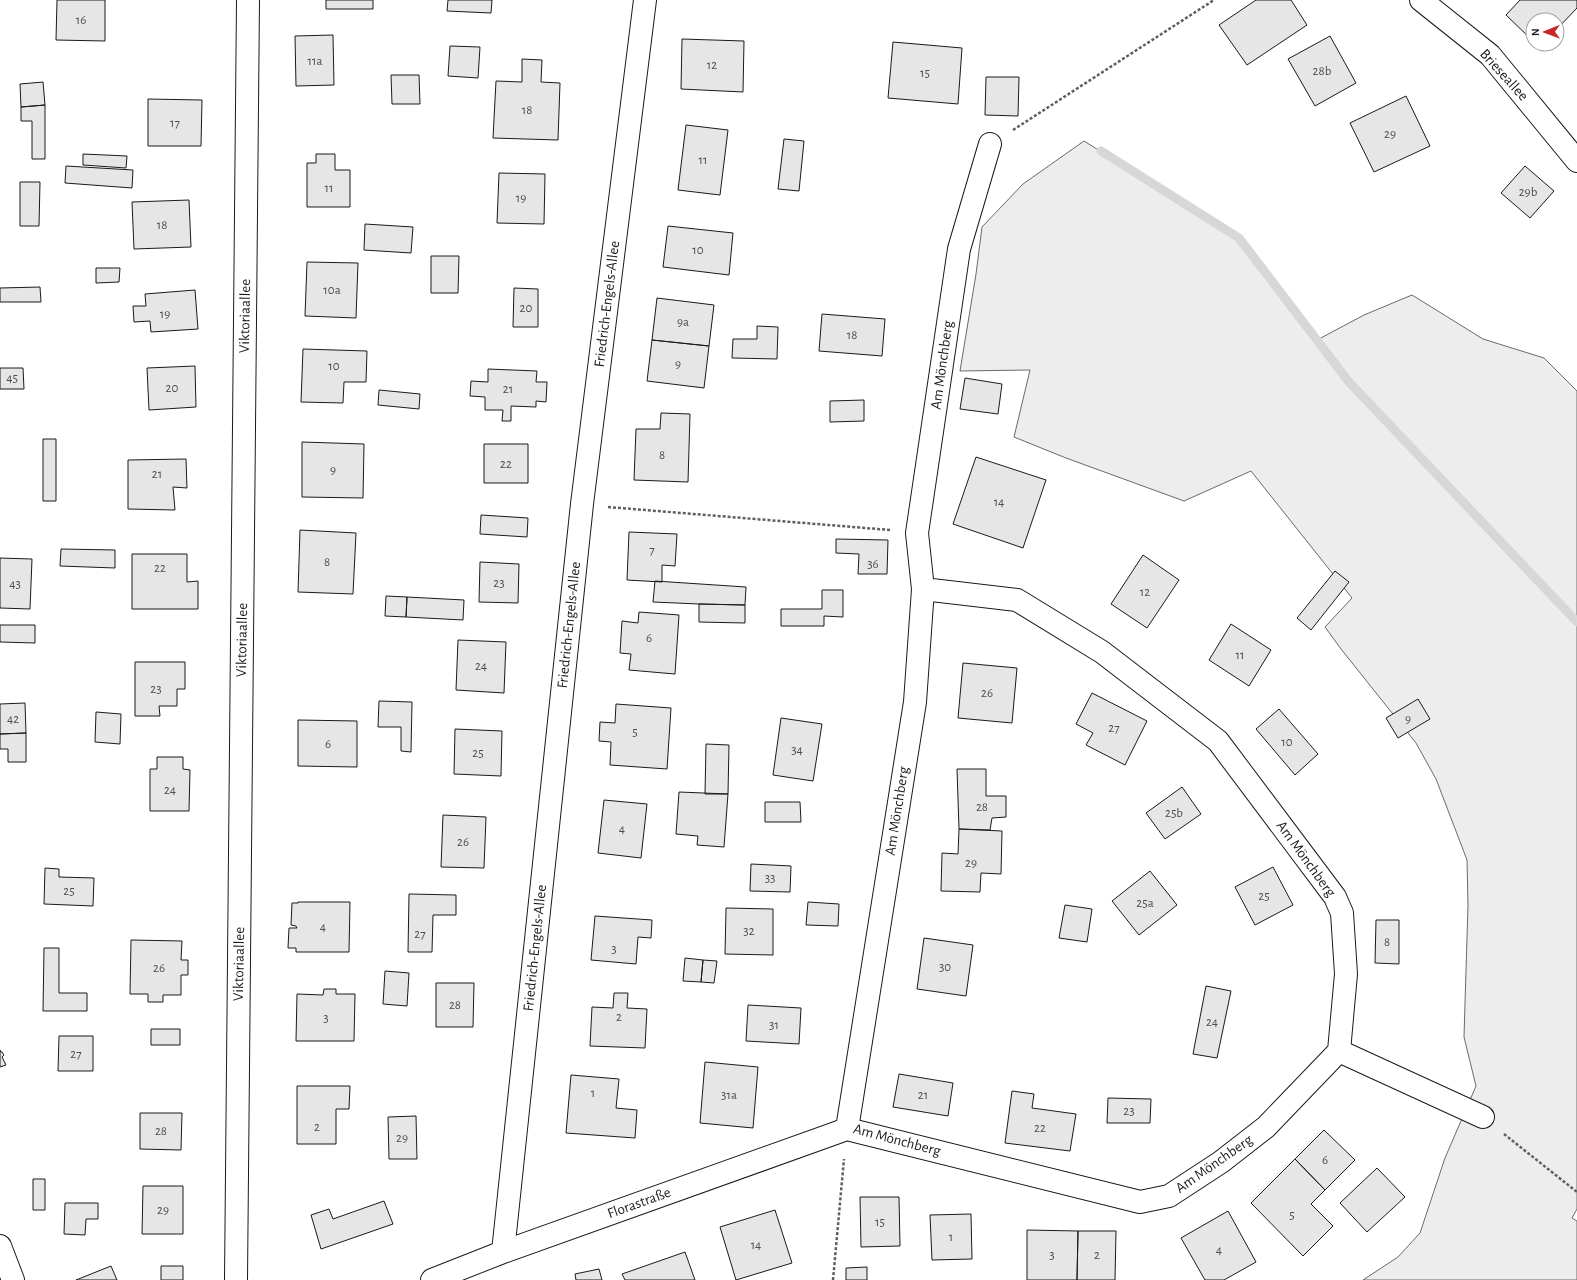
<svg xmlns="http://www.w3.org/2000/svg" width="1577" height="1280" viewBox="0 0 1577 1280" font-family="'Alegreya Sans',sans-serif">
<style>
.built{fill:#ededed;stroke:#6a6a6a}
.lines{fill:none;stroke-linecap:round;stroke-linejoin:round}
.stream{stroke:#d7d7d7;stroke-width:9}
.building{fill:#e6e6e6;stroke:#1a1a1a}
.minor-casing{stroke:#1a1a1a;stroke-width:24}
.path{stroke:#5f5f5f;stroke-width:2.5;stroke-dasharray:3 2;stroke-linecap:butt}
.minor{stroke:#fff;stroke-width:22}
.labels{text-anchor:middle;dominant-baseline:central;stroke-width:3;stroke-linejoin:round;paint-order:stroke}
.number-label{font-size:13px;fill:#4d4d4d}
.street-label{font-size:15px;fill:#1a1a1a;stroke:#fff}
</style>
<rect width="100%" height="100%" fill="#fff"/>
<path class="built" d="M1084,141l155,97 78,102 47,-25 48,-20 71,44 61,19 33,33v818l-5,9 5,3v59h-214l35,-23 22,-24 25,-75 31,-72 -12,-49 4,-132 -1,-45 -31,-81 -20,-36 -75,-94 -16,-22 27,-29 -101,-127 -67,30 -118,-43 -52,-21 16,-67 -70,1 16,-97 6,-47 41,-43z"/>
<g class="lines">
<path class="stream" d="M1101,151l138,87 110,144 228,240"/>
</g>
<path class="building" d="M57,0h48v41l-49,-1z
M326,0h47v9h-47z
M448,0h44l-1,13 -44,-2z
M1256,0h35l16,25 -60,40 -28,-40z
M1520,0h57v8l-20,21v-9h-24v21l-27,-26z
M333,35l1,50 -38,1 -1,-50z
M1330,36l26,47 -41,23 -27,-47z
M682,39l62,2 -1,51 -62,-3z
M893,42l69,6 -4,56 -70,-6z
M450,46l30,1 -2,31 -30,-2z
M522,59l20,1 -1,22 19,1 -2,57 -65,-2 3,-57 26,1z
M391,75h28l1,29h-28z
M986,77h33l-1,39 -33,-1z
M43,82l2,23 -24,2 -1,-23z
M1406,96l24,50 -56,26 -24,-49z
M148,99l54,1 -1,46h-53z
M45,105v54h-13v-38h-11v-14z
M686,125l42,5 -8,65 -42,-5z
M784,139l20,2 -5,50 -21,-2z
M83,154l44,2 -1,12 -43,-3z
M316,154h19v16h15v37h-43v-44h9z
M66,166l67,4 -1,18 -67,-5z
M1525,166l29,25 -24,27 -29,-25z
M499,173l46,1 -1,50 -47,-1z
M20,182h20l-1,44h-19z
M189,200l2,47 -57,2 -2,-47z
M365,224l48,3 -2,26 -47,-3z
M668,226l65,7 -4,42 -66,-8z
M431,256h28l-1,37h-27z
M307,262l51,1 -2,55 -51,-2z
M96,268h24l-1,14 -23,1z
M40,287l1,15h-41v-14z
M514,288l24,1v38h-25z
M195,290l3,39 -47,3 -1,-11 -16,1 -1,-16h13l-1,-12z
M657,298l57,7 -5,41 -57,-6z
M822,314l63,5 -3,37 -63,-5z
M757,326l21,1 -1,32 -45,-1 1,-19h24z
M652,340l57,6 -5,42 -57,-7z
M303,349l64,2 -1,31h-22l-1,21 -42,-1z
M195,366l1,41 -47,3 -2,-42z
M0,368h23l1,21h-24z
M488,369l49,2 -1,11h11l-1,20 -10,-1v6l-25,-1v15h-9l1,-11h-18v-13l-15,-1 1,-15 17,1z
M965,378l37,6 -4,30 -38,-5z
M379,390l41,4 -1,15 -41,-4z
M864,400v21l-34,1v-21z
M661,413l29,1 -2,68 -54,-2 2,-51h24z
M43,439h13v62h-13z
M302,442l62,2 -1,54 -61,-1z
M484,444h44v39h-44z
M976,457l70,23 -23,68 -70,-24z
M186,459l1,29 -14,-1 2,23 -47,-1v-49z
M481,515l47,3 -1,19 -47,-3z
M300,530l56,3 -3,61 -55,-2z
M629,532l48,2 -2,32 -13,-1v17l-35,-2z
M836,539l52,1 -1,34h-29l1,-20 -23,-1z
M61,549l54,1v18l-55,-2z
M132,554h55v28l11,-1v28h-66z
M1143,555l36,25 -32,48 -36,-24z
M0,558l32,1 -2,50 -30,-1z
M480,562l39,2 -1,39 -39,-1z
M1335,571l14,11 -38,48 -14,-12z
M655,581l91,6 -1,18 -46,-1 -46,-2z
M822,590h21v27l-19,-1v10h-43v-17h41z
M386,596l21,1 -1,20 -21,-1z
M407,597l57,3 -1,20 -57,-3z
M699,604l46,1v18l-46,-1z
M639,612l40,3 -4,59 -46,-4 2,-16 -11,-1 2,-32 16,2z
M1231,624l40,26 -22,36 -40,-26z
M0,625h35v18l-35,-1z
M458,640l48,2 -2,51 -48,-3z
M135,662h50v27h-8v17h-18l1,10h-25z
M963,663l54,5 -5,55 -54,-5z
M1092,693l55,28 -22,44 -39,-20 7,-12 -17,-9z
M1418,699l12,20 -32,19 -12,-20z
M379,701l33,1 -1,50 -10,-1v-24h-23z
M25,703l1,30 -26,1v-30z
M616,704l55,4 -4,61 -57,-4 1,-23 -12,-1 1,-19 15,1z
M1279,709l39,45 -23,21 -39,-46z
M96,712l25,2 -1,30 -25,-2z
M781,718l41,6 -9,57 -40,-6z
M298,720l59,1v46l-59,-1z
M455,729l47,2 -1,45 -47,-2z
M26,733v29h-18v-13h-8v-15z
M706,744l23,1 -1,49h-23z
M157,757h26v12l7,1 -1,41h-39v-42h7z
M957,769h29v27h20v21l-14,1 -2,12 -31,-1z
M1182,787l19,27 -36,25 -19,-26z
M679,792l49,2 -4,53 -27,-2 1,-9 -22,-2z
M604,800l43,4 -6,54 -43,-5z
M765,802h35l1,20h-36z
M443,815l43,2 -2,51 -43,-1z
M959,829l43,2 -1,43 -20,-1 -1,19 -39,-1 1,-38 16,1z
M751,864l40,2 -1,26 -40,-1z
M1273,867l20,38 -38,20 -20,-38z
M45,868l14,1v8l35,1 -1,28 -49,-2z
M1150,871l27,34 -38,30 -27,-34z
M409,894l47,1v20h-23l-1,37h-24z
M298,902h52l-1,50h-53v-4h-8l1,-20h8l-1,-2 -5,-1 1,-22h6z
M808,902l31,2 -1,22 -32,-1z
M1065,905l27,4 -5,33 -28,-4z
M726,908l47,1v46l-48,-1z
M595,916l57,4 -1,18 -13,-1 -2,27 -45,-4z
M1376,920h23v44l-24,-1z
M924,938l49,7 -7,51 -49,-7z
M131,940l51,1 -1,19h7v15h-7v20h-18v7h-15v-8h-18z
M44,948h15v45h28v18h-44z
M685,958l18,2 -2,22 -18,-1z
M703,960l14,1 -3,22 -13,-1z
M385,971l24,2 -2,33 -24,-2z
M436,983h38l-1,44h-37z
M1206,986l25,5 -14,67 -24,-4z
M324,989h12v5h19l-1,47h-58l1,-47 26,1z
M614,993h14l-1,15 20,1 -2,39 -55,-2 2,-39 21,1z
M748,1005l53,3 -2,36 -53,-3z
M151,1029h29v16h-29z
M59,1036h34v35h-35z
M0,1050l1,2h1l2,3 -2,2 4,8 -6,2z
M705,1062l53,5 -5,61 -53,-5z
M899,1074l54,9 -5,33 -55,-9z
M571,1075l48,4 -3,29 21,2 -2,28 -69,-5z
M297,1086h53l-1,23h-13v35h-39z
M1012,1091l22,3 -2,14 44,6 -6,37 -65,-8z
M1108,1098l43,1 -1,24h-43z
M140,1113h42l-1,37 -41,-1z
M416,1116l1,43h-28l-1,-42z
M1324,1130l31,30 -30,30 -30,-31z
M1295,1159l30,31 -14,14 22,22 -30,30 -52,-53z
M1377,1168l28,29 -38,35 -27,-29z
M33,1179h12v31h-12z
M143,1186h40v48h-41z
M860,1197h39l1,49 -39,1z
M384,1201l9,23 -72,25 -10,-34 18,-6 4,10z
M65,1203h33v16h-12l-1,16 -21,-1z
M775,1210l17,53 -56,17 -16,-53z
M1228,1211l28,51 -32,18h-19l-24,-42z
M971,1214l1,45 -40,1 -2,-45z
M1027,1230l51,1 -1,49h-50z
M1078,1231h38l-1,49h-38z
M685,1252l10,28h-70l-3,-6z
M111,1266l6,14h-41z
M161,1266h22v14h-22z
M867,1267v13h-21v-12z
M599,1269l3,11h-26l-1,-6z"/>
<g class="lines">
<defs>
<path id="minor" d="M1421,0l69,55 87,106
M1339,1051l144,66
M847,1129l293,73 29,-6 52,-34 45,-35 73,-76 7,-77 -4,-61 -7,-16 -117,-156 -116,-89 -85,-52 -94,-11 -6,-56 42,-284 31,-105
M847,1129l68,-427 8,-113
M0,1246l13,34
M503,1252l79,-748 63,-504
M236,1280l12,-1280
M432,1280l71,-28 344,-123"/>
</defs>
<use href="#minor" class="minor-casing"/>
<path class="path" d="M1013,130l201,-130
M608,507l282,23
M1504,1134l73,58
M833,1280l11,-121"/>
<use href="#minor" class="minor"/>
</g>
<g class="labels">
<g class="number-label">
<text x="81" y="20">16</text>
<text x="315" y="61">11a</text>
<text x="712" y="65">12</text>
<text x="1322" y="71">28b</text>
<text x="925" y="73">15</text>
<text x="527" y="110">18</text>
<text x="175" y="123">17</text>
<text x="1390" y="134">29</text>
<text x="703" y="160">11</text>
<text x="329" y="188">11</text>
<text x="1528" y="192">29b</text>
<text x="521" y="198">19</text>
<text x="162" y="225">18</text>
<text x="698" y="250">10</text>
<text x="332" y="290">10a</text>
<text x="526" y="308">20</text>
<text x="165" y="314">19</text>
<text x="683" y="322">9a</text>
<text x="852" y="335">18</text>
<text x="678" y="364">9</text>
<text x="334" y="366">10</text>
<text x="12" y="378">45</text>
<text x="172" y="388">20</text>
<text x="508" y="389">21</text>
<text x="662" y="455">8</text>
<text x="506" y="464">22</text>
<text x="333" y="470">9</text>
<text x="157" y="474">21</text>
<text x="999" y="502">14</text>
<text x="652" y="550">7</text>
<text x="327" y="562">8</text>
<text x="873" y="564">36</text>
<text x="160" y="568">22</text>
<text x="499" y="583">23</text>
<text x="15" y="584">43</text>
<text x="1145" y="592">12</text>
<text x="649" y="638">6</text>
<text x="1240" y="655">11</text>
<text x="481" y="666">24</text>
<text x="156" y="689">23</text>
<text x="987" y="693">26</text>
<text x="13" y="719">42</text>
<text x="1408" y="719">9</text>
<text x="1114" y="728">27</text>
<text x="635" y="732">5</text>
<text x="1287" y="742">10</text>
<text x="328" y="744">6</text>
<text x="797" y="750">34</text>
<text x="478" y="753">25</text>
<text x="170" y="790">24</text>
<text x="982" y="807">28</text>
<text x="1174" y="813">25b</text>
<text x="622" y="829">4</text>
<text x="463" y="842">26</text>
<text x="971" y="863">29</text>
<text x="770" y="878">33</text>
<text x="69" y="891">25</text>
<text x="1264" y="896">25</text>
<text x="1145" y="903">25a</text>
<text x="323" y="927">4</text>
<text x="749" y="931">32</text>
<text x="420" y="934">27</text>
<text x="1387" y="942">8</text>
<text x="614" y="949">3</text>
<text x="945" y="967">30</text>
<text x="159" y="968">26</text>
<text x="455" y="1005">28</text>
<text x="619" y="1017">2</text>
<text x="326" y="1018">3</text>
<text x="1212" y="1022">24</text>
<text x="774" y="1025">31</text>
<text x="76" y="1054">27</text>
<text x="593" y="1093">1</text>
<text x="729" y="1095">31a</text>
<text x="923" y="1095">21</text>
<text x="1129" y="1111">23</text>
<text x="317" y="1127">2</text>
<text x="1040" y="1128">22</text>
<text x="161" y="1131">28</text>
<text x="402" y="1138">29</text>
<text x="1325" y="1160">6</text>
<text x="163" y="1210">29</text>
<text x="1292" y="1215">5</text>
<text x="880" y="1222">15</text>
<text x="951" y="1237">1</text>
<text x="756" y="1245">14</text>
<text x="1219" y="1250">4</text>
<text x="1052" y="1255">3</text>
<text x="1097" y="1255">2</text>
</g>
<g class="street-label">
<text transform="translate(1504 75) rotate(48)">Brieseallee</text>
<text transform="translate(607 304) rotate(-83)">Friedrich-Engels-Allee</text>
<text transform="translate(245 316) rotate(-89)">Viktoriaallee</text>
<text transform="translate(942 365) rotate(-82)">Am Mönchberg</text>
<text transform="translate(569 625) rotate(-84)">Friedrich-Engels-Allee</text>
<text transform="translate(242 640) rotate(-89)">Viktoriaallee</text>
<text transform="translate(897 811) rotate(-81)">Am Mönchberg</text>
<text transform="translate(1306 859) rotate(54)">Am Mönchberg</text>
<text transform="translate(535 948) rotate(-84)">Friedrich-Engels-Allee</text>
<text transform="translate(239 964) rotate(-89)">Viktoriaallee</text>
<text transform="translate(897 1140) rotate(15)">Am Mönchberg</text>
<text transform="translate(1214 1164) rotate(-35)">Am Mönchberg</text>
<text transform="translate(639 1203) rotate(-20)">Florastraße</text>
</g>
</g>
<g transform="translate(1545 32) rotate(269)"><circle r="19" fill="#ffffff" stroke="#a3a3a3"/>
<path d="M0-3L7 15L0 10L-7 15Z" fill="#c62828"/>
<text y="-6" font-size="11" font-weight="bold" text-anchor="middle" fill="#1a1a1a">N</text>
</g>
</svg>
